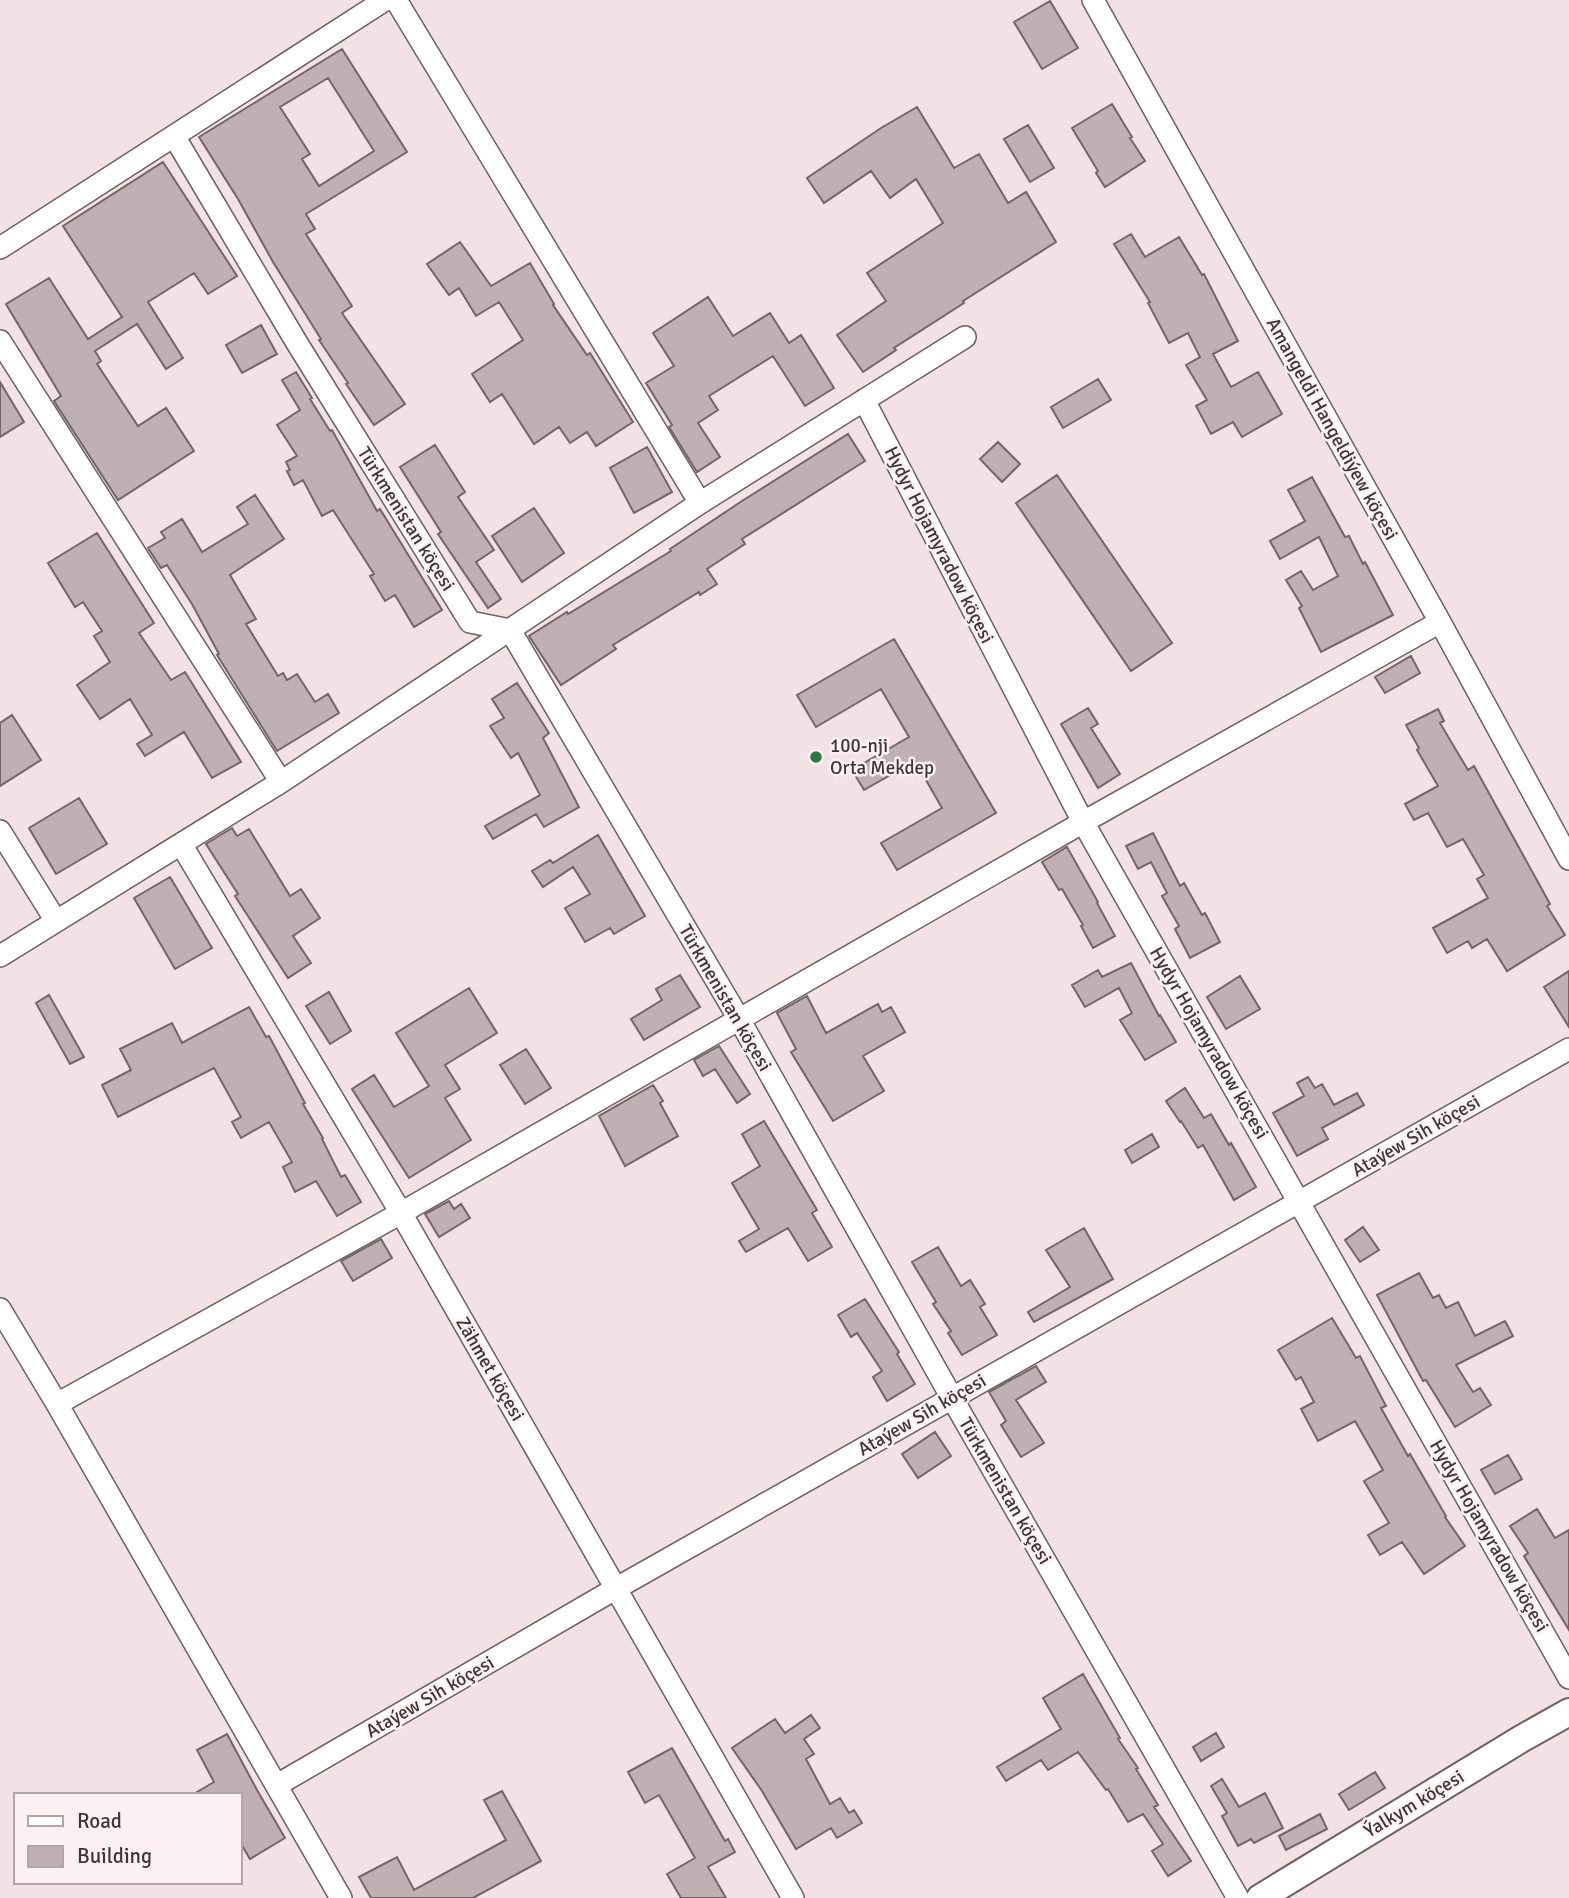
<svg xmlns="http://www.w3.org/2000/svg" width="1569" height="1898" viewBox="0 0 1569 1898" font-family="Signika,sans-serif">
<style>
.building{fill:#bfb0b4;stroke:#736569;stroke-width:2;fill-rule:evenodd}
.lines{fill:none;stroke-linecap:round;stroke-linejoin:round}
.minor-casing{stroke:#6d5f63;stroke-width:24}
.major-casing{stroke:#6d5f63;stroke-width:30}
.minor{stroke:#fff;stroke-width:21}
.major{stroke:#fff;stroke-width:26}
.poi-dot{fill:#2f7744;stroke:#fdf0f3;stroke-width:2.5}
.labels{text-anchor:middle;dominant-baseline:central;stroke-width:5;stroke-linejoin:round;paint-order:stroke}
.street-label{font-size:19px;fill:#3d3638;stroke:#fdf0f3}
.poi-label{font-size:19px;fill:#3d3638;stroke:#fdf0f3;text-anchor:start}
</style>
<rect width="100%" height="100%" fill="#f2e2e6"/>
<path class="building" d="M1050,1l28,47 -36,21 -28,-47z
M342,49l65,103 -101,62 9,15 -9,5 46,72 -10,7 63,91 -31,21 -28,-41 2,-1 -29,-43 2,-1 -48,-77 -35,-63 -39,-62zM328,78l46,73 -55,35 -17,-27 8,-5 -30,-47z
M1112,104l20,33 -2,1 15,23 -40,26 -9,-14 2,-2 -26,-43z
M917,107l37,61 25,-14 29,49 18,-11 30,50 -93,59 1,2 -70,45 2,2 -33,22 -26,-37 49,-34 -19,-28 76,-50 -27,-44 -26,19 -19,-27 -47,32 -17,-25 74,-50z
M1028,125l26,43 -24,14 -26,-43z
M163,162l74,114 -29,18 -14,-21 -46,29 35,56 -17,11 -29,-45 -42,27 6,10 -4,3 41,62 28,-18 28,43 -76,49 -64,-99 7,-5 -55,-92 43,-26 39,61 34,-22 -59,-91z
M1131,234l14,23 34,-20 23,38 2,-1 34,67 -25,13 18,33 27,-15 24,42 -40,23 -9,-15 -22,12 -15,-28 11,-6 -21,-35 14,-8 -12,-24 -19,10 -21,-40 2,-1 -36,-58z
M460,242l31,44 39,-23 24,41 -1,1 34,50 3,-2 43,69 -37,24 -9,-14 -17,11 -11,-16 -25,17 -32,-50 -12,8 -18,-28 51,-34 -24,-38 -23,14 -17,-28 -10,7 -22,-31z
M708,297l25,39 37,-23 19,30 12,-8 33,53 -29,18 -32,-50 -64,40 9,14 -20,13 22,34 -23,15 -28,-45 3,-2 -26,-42 28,-17 -21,-33z
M261,325l16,29 -35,19 -16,-28z
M296,372l16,26 -2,1 20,32 2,-1 45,81 3,-2 62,101 -28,17 -19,-32 -10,6 -15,-25 4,-2 -41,-64 -11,6 -19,-36 -9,5 -7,-14 3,-1 -4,-8 11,-6 -20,-31 23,-15 -18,-30z
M1098,379l13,21 -48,28 -12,-21z
M0,382l24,40 -24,15z
M848,434l17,27 -123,78 3,5 -38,25 10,15 -17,11 -1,-3 -86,53 3,4 -55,36 -32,-49 38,-24 1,2 103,-63 -1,-2 72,-48z
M998,442l22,22 -18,18 -22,-23z
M435,445l30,47 -7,5 36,53 -18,12 25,37 -13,9 -50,-74 3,-2 -41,-65z
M647,447l25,45 -38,21 -24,-45z
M1057,475l115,168 -41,28 -115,-168z
M1312,477l33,60 4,-1 14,28 2,-2 28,53 -72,37 -22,-44 3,-2 -16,-26 15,-9 12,19 25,-14 -19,-39 -39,22 -10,-18 35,-20 -17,-31z
M255,495l29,44 -54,36 26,44 -10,5 32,52 5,-3 4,7 10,-6 18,28 13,-8 11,19 -62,38 -60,-96 2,-1 -27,-50 -25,-39 -6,3 -13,-20 17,-10 -4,-6 21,-13 20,33 46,-28 -11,-17z
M534,508l30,45 -42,29 -30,-46z
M97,533l57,90 -15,10 32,47 14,-8 56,90 -29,16 -28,-46 -39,24 -8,-12 15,-9 -22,-36 -30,20 -23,-34 33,-23 -16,-26 8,-5 -19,-29 -8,5 -27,-44z
M894,639l102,174 -99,57 -16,-27 61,-35 -27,-47 -51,29 -12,-20 57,-33 -28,-48 -65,38 -19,-32z
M1411,656l9,17 -35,20 -10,-16z
M517,683l32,50 -6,5 36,69 -35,20 -8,-13 -43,25 -8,-13 55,-31 -22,-42 -7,5 -21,-32 14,-8 -12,-19z
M1088,708l10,16 -7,4 29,46 -22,14 -37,-64z
M1438,709l6,12 -4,2 28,47 6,-4 76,138 -3,2 18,29 -58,36 -20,-32 -15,9 -4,-7 -21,12 -14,-25 55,-30 -11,-19 7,-4 -21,-36 -16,8 -19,-34 -14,7 -9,-16 33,-18 -21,-36 2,-2 -13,-23z
M12,715l29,45 -41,26v-63z
M79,798l28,46 -51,30 -27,-46z
M232,828l5,8 12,-7 41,67 11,-7 19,29 -27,18 18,27 -23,15 -53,-82 3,-2 -32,-50z
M1153,833l27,53 4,-3 18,32 3,-2 15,29 -30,16 -15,-29 4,-3 -17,-30 5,-3 -16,-31 -13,7 -12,-23z
M598,835l47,81 -31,18 -4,-6 -25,14 -20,-34 25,-14 -17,-27 -30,20 -11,-16 18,-11 3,3z
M1067,847l31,55 -1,1 18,33 -22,12 -12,-22 2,-1 -21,-36 -3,1 -17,-28z
M170,877l42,71 -37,21 -41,-71z
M1131,963l28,53 1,-1 16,27 -31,18 -25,-40 12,-7 -13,-25 -34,19 -13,-22 26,-15 4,7z
M1569,971v56l-25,-40z
M680,975l20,32 -56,33 -13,-21 31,-19 -6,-11z
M1240,976l20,33 -34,20 -19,-32z
M469,988l28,45 -52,32 15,24 -15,9 26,42 -62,38 -57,-89 22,-14 20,32 35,-21 -33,-53z
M329,992l22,39 -21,13 -24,-38z
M49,995l35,62 -14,7 -34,-61z
M807,996l19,37 52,-29 4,8 9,-5 14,25 -42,24 21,35 -51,30 -42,-69 5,-3 -19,-36z
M249,1007l17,30 3,-1 36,67 -2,1 20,34 -1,1 19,38 4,-2 16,27 -24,14 -21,-35 -21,11 -12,-25 9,-5 -23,-40 -28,16 -9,-16 9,-5 -27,-49 -96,49 -16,-32 29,-15 -11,-21 52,-26 10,20z
M719,1046l31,48 -13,9 -22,-34 -12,7 -9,-16z
M526,1049l25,39 -26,16 -25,-39z
M1308,1077l7,11 7,-4 12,21 23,-12 7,12 -42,23 6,11 -31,17 -24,-43 31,-17 -7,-13z
M653,1085l10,16 -3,2 18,33 -53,30 -26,-50z
M1185,1088l19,30 7,-4 18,31 2,-2 25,44 -22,13 -31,-55 -5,3 -17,-27 -1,1 -14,-21z
M764,1121l53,89 -5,3 20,34 -24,14 -20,-33 -42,24 -7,-11 20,-12 -27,-46 28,-17 -18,-32z
M1152,1134l7,13 -27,16 -7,-13z
M449,1201l5,8 7,-5 9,14 -31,19 -14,-23z
M1363,1227l16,23 -19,12 -15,-22z
M1084,1228l29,51 -79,43 -6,-10 42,-25 -24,-37z
M381,1239l11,19 -39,23 -12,-20z
M938,1247l23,39 9,-6 15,24 -5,3 17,28 -35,20 -14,-22 3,-2 -18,-27 3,-2 -24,-40z
M1419,1273l14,25 6,-3 7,13 12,-6 17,34 30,-15 8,15 -57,29 17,27 7,-4 11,17 -36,22 -29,-47 -3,1 -46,-86z
M865,1299l34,53 -2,2 18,30 -28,17 -14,-24 9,-6 -25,-38 -6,4 -13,-22z
M1332,1318l24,40 4,-2 26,50 -5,2 27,48 2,-2 36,62 -1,1 20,29 -41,28 -22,-32 -22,13 -12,-20 21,-12 -25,-42 19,-11 -28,-49 -37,20 -17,-32 13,-7 -13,-25 -5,3 -18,-30z
M1036,1366l10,16 -30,18 28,43 -23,14 -20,-32 5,-4 -17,-29z
M935,1432l16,24 -33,22 -16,-24z
M1508,1455l14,24 -27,15 -14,-24z
M1537,1509l18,29 14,-8v100l-45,-74 4,-3 -18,-27z
M1083,1674l37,64 -2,1 20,29 -2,1 22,36 -4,2 37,54 -23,15 -16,-25 11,-7 -20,-30 -15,8 -20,-33 -2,1 -28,-38 -30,18 -7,-10 -35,21 -9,-14 64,-38 -18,-31z
M811,1715l9,13 -16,11 10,15 -8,5 24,45 10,-6 9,15 5,-3 8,13 -25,15 -6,-10 -35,21 -34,-58 -30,-43 43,-29 10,14z
M1216,1733l8,14 -23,14 -8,-14z
M227,1734l30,56 28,48 -35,21 -10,-17v-47h-48l22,-13 -17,-32z
M672,1748l53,93 3,-2 7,13 -27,15 18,31h-45l-14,-24 28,-16 -36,-63 -14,8 -17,-31z
M1375,1772l10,16 -36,22 -10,-16z
M1222,1779l17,28 26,-14 18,35 -29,15 -3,-4 -13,7 -16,-30 5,-3 -16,-27z
M502,1791l39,70 -68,37h-102l-12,-21 38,-20 17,33 92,-50 -22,-40z
M1320,1814l7,15 -41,21 -7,-14z"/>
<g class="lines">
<defs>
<path id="minor" d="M396,0l304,503
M1093,0l347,622 129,237
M174,136l123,207 173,279 40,8 229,389 213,379 286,500
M0,248l385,-248
M0,341l281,441
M864,400l219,422 486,856
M0,831l56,90
M181,844l220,369 392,685
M0,956l281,-174 419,-279 265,-166
M0,1309l57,95 284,494
M57,1404l344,-191 686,-393 353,-198
M277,1785l338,-196 954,-540"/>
<path id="major" d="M1260,1898l261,-159 48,-27"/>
</defs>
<use href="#minor" class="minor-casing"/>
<use href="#major" class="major-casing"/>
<use href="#minor" class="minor"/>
<use href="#major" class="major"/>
</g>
<circle class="poi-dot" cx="816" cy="757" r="7"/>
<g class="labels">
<g class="street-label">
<text transform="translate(1332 429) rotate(61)">Amangeldi Hangeldiýew köçesi</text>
<text transform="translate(406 519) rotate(58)">Türkmenistan köçesi</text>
<text transform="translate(939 545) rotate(63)">Hydyr Hojamyradow köçesi</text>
<text transform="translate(725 998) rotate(60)">Türkmenistan köçesi</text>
<text transform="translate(1209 1043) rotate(60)">Hydyr Hojamyradow köçesi</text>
<text transform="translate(1416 1136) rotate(-30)">Ataýew Sih köçesi</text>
<text transform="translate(490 1369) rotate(60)">Zähmet köçesi</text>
<text transform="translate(922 1415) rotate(-30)">Ataýew Sih köçesi</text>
<text transform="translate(1005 1491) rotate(60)">Türkmenistan köçesi</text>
<text transform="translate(1489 1536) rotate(60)">Hydyr Hojamyradow köçesi</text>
<text transform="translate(430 1697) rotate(-30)">Ataýew Sih köçesi</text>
<text transform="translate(1414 1804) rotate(-31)">Ýalkym köçesi</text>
</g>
<g class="poi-label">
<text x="830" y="746">100-nji<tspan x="830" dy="22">Orta Mekdep</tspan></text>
</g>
</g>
<rect x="14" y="1793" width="228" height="91" fill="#fdf0f3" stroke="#b0a6a8" stroke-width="2"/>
<rect x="28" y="1816" width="35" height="10" fill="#ffffff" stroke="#b0a6a8" stroke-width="2"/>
<text x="77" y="1828" font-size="21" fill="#3d3638">Road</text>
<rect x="28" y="1846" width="35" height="21" fill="#bfb0b4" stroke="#b0a6a8" stroke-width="2"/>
<text x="77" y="1863" font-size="21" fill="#3d3638">Building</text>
</svg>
